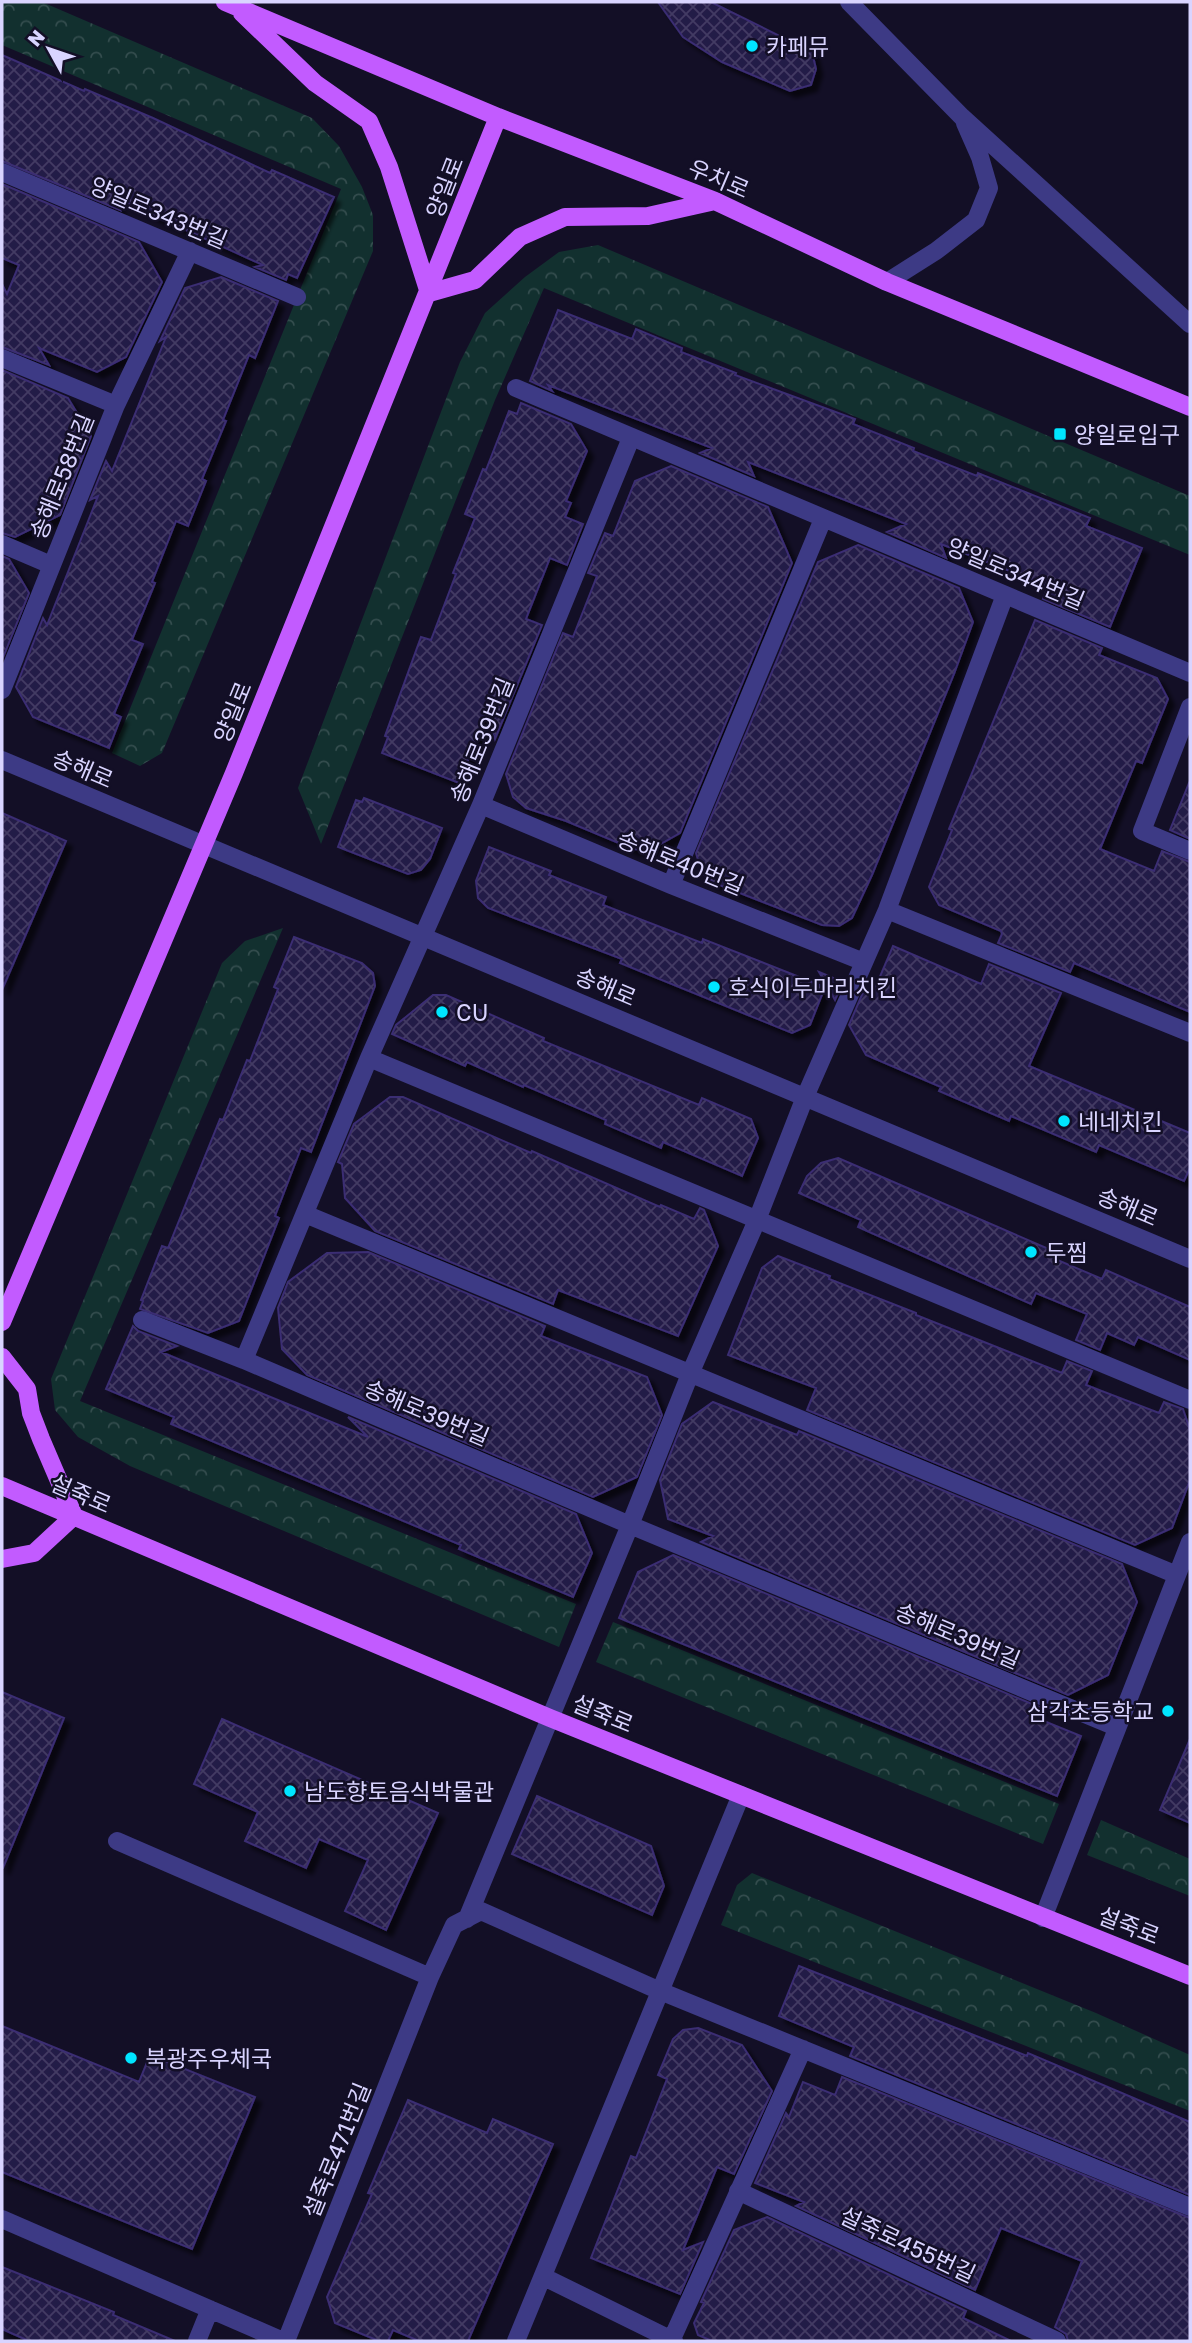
<svg xmlns="http://www.w3.org/2000/svg" width="1192" height="2343" viewBox="0 0 1192 2343" font-family="'Golos Text','Noto Sans KR',sans-serif">
<style>
.forest{fill:url(#forest-crowns)}
.building{fill:url(#building-cross-hatch);stroke:#3b2d73;stroke-width:2;filter:url(#shadow)}
.lines{fill:none;stroke-linecap:round;stroke-linejoin:round}
.minor{stroke:#3d3a85;stroke-width:18}
.major{stroke:#c25bff;stroke-width:18}
.poi-dot{fill:#00e5ff;stroke:#130f26;stroke-width:2.5}
.labels{text-anchor:middle;dominant-baseline:central;stroke-width:5;stroke-linejoin:round;paint-order:stroke}
.poi-label{font-size:23px;fill:#d9d4ff;stroke:#130f26;text-anchor:start}
.street-label{font-size:23px;fill:#d9d4ff;stroke:#130f26}
</style>
<defs>
<pattern id="forest-crowns" width="20" height="18" patternUnits="userSpaceOnUse" patternTransform="scale(1.75)"><rect width="20" height="18" fill="#12302f"/><path d="M2 6a3 3 0 1 1 6 0M12 15a3 3 0 1 1 6 0" fill="none" stroke="#344d4e"/></pattern>
<pattern id="building-cross-hatch" width="8" height="8" patternUnits="userSpaceOnUse" patternTransform="scale(1.75)"><rect width="8" height="8" fill="#241b47"/><path d="M0 0l8 8M0 8l8-8" fill="none" stroke="#433b63"/></pattern>
<filter id="shadow"><feDropShadow dx="6" dy="6" stdDeviation="2" flood-color="#0009"/></filter>
</defs>
<rect width="100%" height="100%" fill="#130f26"/>
<path class="forest" d="M2,2h40l270,116 27,28 23,41 11,28v36l-211,502 -22,13 -28,-13 229,-564 -339,-144z
M598,245l592,251v59l-646,-267 -49,112 -174,444 -23,-56 162,-426 25,-49 40,-36 34,-25z
M283,928l-203,473 496,203 -17,43 -429,-181 -52,-29 -23,-27 -4,-31 171,-416 23,-22z
M613,1622l446,182 -16,40 -447,-182z
M1101,1820l89,39v37l-103,-41z
M752,1873l344,140 94,42v56l-469,-186 16,-40z"/>
<path class="building" d="M658,2h53l101,50 4,17 -5,16 -21,6 -68,-29 -39,-25z
M2,55l82,36 1,-2 68,29 117,55 2,-3 62,27 -37,81 -9,-4 -2,6 -31,-13 8,-2 -150,-68 7,13 -118,-49z
M2,184l137,58 23,40 -36,75 -29,15 -58,-24 10,17 -47,-18v-63l5,10 12,-29 -17,-7z
M221,277l57,24 -23,57 -6,-3 -26,65 3,1 -24,58 4,2 -18,45 -12,-5 -24,61 3,1 -23,57 11,4 -29,70 7,3 -12,31 -76,-31 -17,-30 27,-69 4,7 51,-129 -8,4 16,-39 6,10 54,-134 -6,4 25,-53z
M558,310l74,29 4,-10 46,19 -1,4 55,21 -1,2 120,44 -2,5 61,24 -1,3 64,25 1,-3 112,45 -4,8 56,22 -32,79 -67,-28 5,-13 -107,-42 5,14 -59,-26 19,-8 -158,-62 6,14 -54,-23 12,-5 -164,-63 4,6 -22,-10z
M2,370l66,28 23,38 -31,79 -45,22 -13,-4z
M521,403l50,21 16,27 -21,50 5,2 -6,14 18,7 -16,41 -17,-7 -24,61 16,6 -47,114 -8,-27 -28,71 -77,-30 6,-16 -3,-1 36,-99 10,3 25,-66 -3,-1 22,-55 -10,-4 18,-45 3,1 23,-59 8,3z
M671,466l97,41 24,56 -112,270 -30,17 -17,-1 -67,-28 -40,-13 -13,-11 -7,-23 57,-141 10,4 24,-61 -9,-3 17,-40 8,3 22,-55z
M858,545l101,43 14,34 -19,52 -82,201 -20,43 -13,8 -17,-1 -108,-42 -12,-10 -6,-20 122,-291z
M2,556l7,3 20,34 -27,67z
M1035,620l67,28 -3,7 58,23 11,21 -26,64 -6,-2 -36,88 54,22 8,-20 28,11v150l-116,-49 -4,9 -72,-29 4,-9 -1,-3 -62,-26 -10,-18 23,-57 -3,-1z
M1189,783l1,1v55l-20,-9z
M364,798l78,30 -12,31 -9,11 -13,4 -70,-27 18,-47 6,2z
M2,813l64,28 -64,149z
M489,847l62,24 -2,4 57,22 -3,8 99,38 1,-4 122,48 -15,38 -18,8 -172,-70 2,-4 -134,-51 -10,-10 -2,-17z
M294,937l68,26 11,10 2,13 -64,166 -10,-4 -26,68 4,2 -40,103 -31,12 -68,-24 3,-8 -2,-1 21,-54 6,2 52,-129 3,1 24,-60 3,1 28,-72 -4,-2z
M893,946l88,38 8,-20 72,29 -32,73 161,67v35l-6,13 -85,-36 -3,7 -85,-36 -2,5 -70,-30 2,-4 -75,-32 -17,-30 15,-35 9,3z
M819,972l24,10 -8,18z
M433,995h13l98,43 -1,3 156,64 3,-7 49,21 7,19 -16,38 -79,-34 -2,6 -56,-24 1,-4 -82,-35 -1,2 -56,-25 -2,4 -73,-32 4,-9z
M390,1097h13l128,56 1,-2 128,56 1,-2 33,14 6,-11 4,2 14,36 -40,90 -120,-46 -5,14 -178,-73 -30,-33 -3,-34 -4,-2 16,-38z
M838,1158l213,92 -3,6 54,23 4,-9 84,37v53l-52,-23 -4,8 -27,-12 -7,17 -24,-10 11,-26 -51,-21 -5,11 -173,-77 3,-7 -62,-27 8,-17 14,-13z
M368,1252l177,74 -4,10 106,41 15,38 -25,62 -44,20 -286,-122 -25,-26 -4,-41 10,-26 39,-29z
M778,1256l52,20 -1,3 87,34v2l146,58 5,-12 25,10 -6,14 73,28 5,-11 19,7 7,21v50l-18,48 -37,17 -328,-135 9,-22 -88,-33 34,-87z
M133,1326l5,5 39,15 -16,6 207,85 -20,-20 228,97 16,39 -19,44 -114,-48 2,-4 -290,-121 3,-7 -68,-28z
M713,1402l84,33 2,-4 323,133 15,38 -29,73 -40,20 -367,-153 12,-6 -45,-17 -8,-39 22,-56z
M673,1555l369,153 -13,7 52,21 -24,60 -438,-178 19,-46z
M2,1692l62,26 -61,150h-1z
M222,1719l216,94 -52,117 -41,-19 23,-51 -49,-21 -13,29 -61,-27 13,-29 -64,-28z
M1190,1739v84l-30,-13z
M537,1796l114,50 13,40 -12,29 -140,-61z
M799,1966l228,90 1,-3 162,69v73l-340,-139 4,-9 -75,-31z
M2,2026l137,56 11,-27 105,42 -63,152 -190,-77z
M698,2028l44,17 30,46 -38,83 -17,-7 -34,83 20,-8 -23,52 -89,-36 40,-102 5,2 31,-79 -9,-4 15,-36 10,-9z
M842,2077l348,141v123h-122l-2,-7 -11,-7 27,-66 -81,-33 -26,62 -179,-84 8,-4 -49,-19 31,-70 3,4 14,-35 32,13z
M408,2100l79,33 6,-14 60,25 -85,197h-49l-26,-11 -5,11h-9l-44,-18 -8,-26 45,-103 -4,-1z
M767,2217l199,94 -3,7 48,23h-299l-14,-6 -4,-12 10,-20 -3,-1 33,-72z
M2,2267l112,45 -1,3 62,26h-146l-27,-12z"/>
<g class="lines">
<path class="minor" d="M849,2l113,115 228,207
M2,172l295,125
M887,282l49,-31 40,-31 13,-32 -9,-31 -15,-34
M2,358l114,47
M516,388l674,285
M631,438l-150,367 -112,253 -125,302 386,165 486,202
M2,544l49,21
M2,690l114,-285 74,-154
M1190,707l-48,124 48,20
M2,760l1188,499
M481,805l190,80 193,77
M671,885l152,-366
M887,910l303,123
M369,1058l821,342
M305,1214l872,361
M142,1320l102,40
M117,1841l313,136
M1043,1918l147,-376
M467,1919l163,-394 60,-151 67,-154 48,-123 82,-187 118,-315
M738,2191l319,150
M2,2219l281,122
M544,2277l130,64
M197,2341l13,-32
M286,2341l144,-364 24,-52 27,-14 179,80 530,216
M516,2341l225,-546
M671,2341l132,-292"/>
<path class="major" d="M225,2l273,115 217,84 172,81 303,125
M242,13l73,70 54,38 20,46 40,126
M429,293l46,-13 45,-43 45,-20 83,-1 67,-15
M2,1322l232,-549 264,-656
M2,1357l25,32 4,24 10,26 33,77
M2,1486l548,232 640,258
M2,1559l32,-6 40,-37"/>
</g>
<g class="poi-dot">
<circle cx="752" cy="46" r="7"/>
<rect x="1053" y="427" width="14" height="14" rx="3.5"/>
<circle cx="714" cy="987" r="7"/>
<circle cx="442" cy="1012" r="7"/>
<circle cx="1064" cy="1121" r="7"/>
<circle cx="1031" cy="1252" r="7"/>
<circle cx="1168" cy="1711" r="7"/>
<circle cx="290" cy="1791" r="7"/>
<circle cx="131" cy="2058" r="7"/>
</g>
<g class="labels">
<g class="poi-label">
<text x="766" y="46">카페뮤</text>
<text x="1074" y="434">양일로입구</text>
<text x="728" y="987">호식이두마리치킨</text>
<text x="456" y="1012">CU</text>
<text x="1078" y="1121">네네치킨</text>
<text x="1045" y="1252">두찜</text>
<text x="1154" y="1711" text-anchor="end">삼각초등학교</text>
<text x="304" y="1791">남도향토음식박물관</text>
<text x="145" y="2058">북광주우체국</text>
</g>
<g class="street-label">
<text transform="translate(719 178) rotate(23)">우치로</text>
<text transform="translate(444 187) rotate(-69)">양일로</text>
<text transform="translate(159 212) rotate(23)">양일로343번길</text>
<text transform="translate(61 476) rotate(-68)">송해로58번길</text>
<text transform="translate(1016 573) rotate(23)">양일로344번길</text>
<text transform="translate(232 712) rotate(-68)">양일로</text>
<text transform="translate(481 740) rotate(-68)">송해로39번길</text>
<text transform="translate(83 768) rotate(23)">송해로</text>
<text transform="translate(681 862) rotate(22)">송해로40번길</text>
<text transform="translate(606 986) rotate(23)">송해로</text>
<text transform="translate(1128 1206) rotate(23)">송해로</text>
<text transform="translate(427 1412) rotate(23)">송해로39번길</text>
<text transform="translate(81 1493) rotate(23)">설죽로</text>
<text transform="translate(958 1635) rotate(23)">송해로39번길</text>
<text transform="translate(603 1713) rotate(22)">설죽로</text>
<text transform="translate(1129 1925) rotate(21)">설죽로</text>
<text transform="translate(336 2150) rotate(-68)">설죽로471번길</text>
<text transform="translate(908 2244) rotate(25)">설죽로455번길</text>
</g>
</g>
<rect width="1192" height="2343" fill="none" stroke="#d9d4ff" stroke-width="7"/>
<g transform="translate(49 49) rotate(310)" stroke="#130f26" stroke-width="5" paint-order="stroke">
<path d="M0-5L12 26L0 18L-12 26Z" fill="#d9d4ff"/>
<text y="-10" font-size="19" font-weight="bold" text-anchor="middle" fill="#d9d4ff">N</text>
</g>
</svg>
